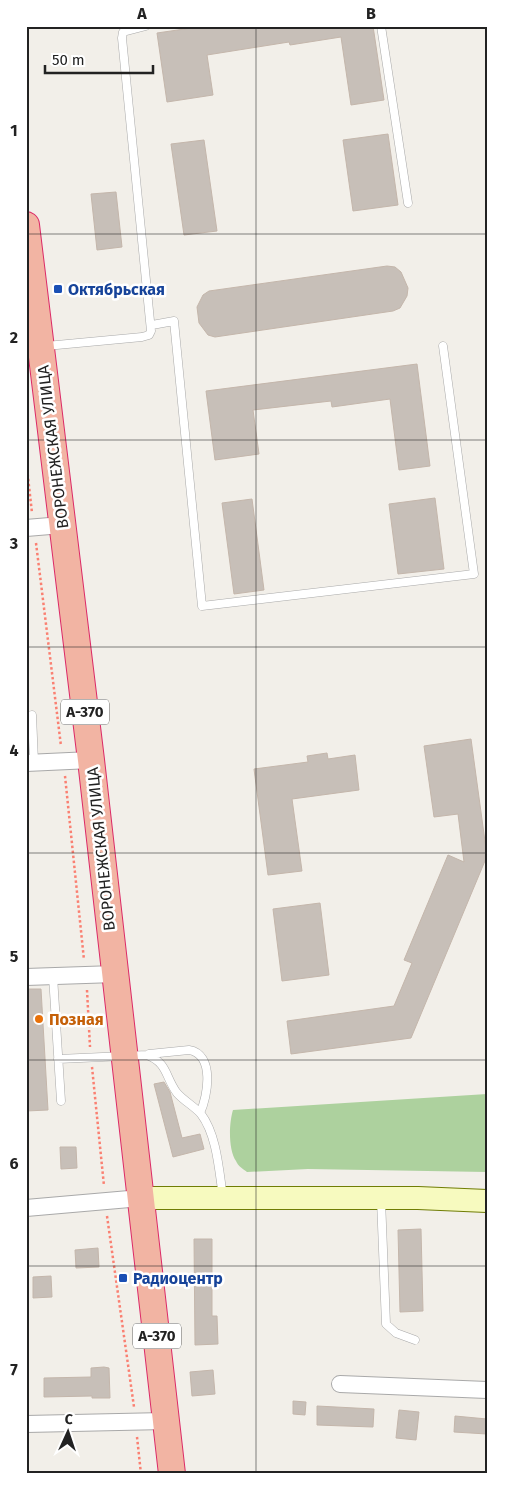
<svg xmlns="http://www.w3.org/2000/svg" width="513" height="1500" viewBox="0 0 513 1500" font-family="'Fira Sans',sans-serif">
<style>
.forest{fill:#add19e}
.building{fill:#c7bfb8;stroke:#c4b6ab}
.lines{fill:none;stroke-linecap:round;stroke-linejoin:round}
.service-casing{stroke:#a9a9a9;stroke-width:9}
.minor-casing{stroke:#a9a9a9;stroke-width:18}
.secondary-casing{stroke:#707d05;stroke-width:24}
.trunk-casing{stroke:#dc2a67;stroke-width:28}
.path{stroke:#fa8072;stroke-width:2.5;stroke-dasharray:2.5 2.5;stroke-linecap:butt}
.service{stroke:#fff;stroke-width:8}
.minor{stroke:#fff;stroke-width:16}
.secondary{stroke:#f7fabf;stroke-width:22}
.trunk{stroke:#f2b4a3;stroke-width:26}
.grid{fill:none;stroke:#222;stroke-width:1;stroke-opacity:0.55}
.transit-dot{fill:#1a4fb4;stroke:#fff;stroke-width:2}
.food-dot{fill:#e8710a;stroke:#fff;stroke-width:2}
.labels{text-anchor:middle;dominant-baseline:central;stroke-width:5;stroke-linejoin:round;paint-order:stroke}
.shield{fill:#fff;stroke:#646464;stroke-width:1}
.shield-label{font-size:15px;font-weight:bold;fill:#222}
.transit-label{font-size:16px;font-weight:bold;fill:#164399;stroke:#fff;text-anchor:start}
.street-label{font-size:16px;fill:#222;stroke:#fff}
.food-label{font-size:16px;font-weight:bold;fill:#c56008;stroke:#fff;text-anchor:start}
.neatline{fill:none;stroke:#222;stroke-width:2}
.grid-label{font-size:16px;text-anchor:middle;font-weight:bold;fill:#222}
</style>
<rect width="100%" height="100%" fill="#f2efe9"/>
<path class="forest" d="M487,1094v78l-179,-3 -61,3c-4,-3 -9,-6 -11,-11 -8,-12 -7,-38 -3,-51z"/>
<path class="building" d="M205,26h168l11,74 -33,5 -10,-68 -51,8 -1,-3 -82,13 6,40 -46,7 -10,-69z
M388,134l10,71 -45,6 -10,-71z
M204,140l13,91 -33,4 -13,-91z
M116,192l6,55 -25,3 -6,-56z
M387,266l8,1 6,5 7,16 -1,8 -7,12 -7,3 -178,26 -7,-2 -9,-12 -2,-16 6,-12 6,-4z
M417,364l13,102 -31,4 -9,-71 -58,8 -1,-6 -78,9 6,44 -44,6 -9,-69z
M435,498l9,71 -46,5 -9,-70z
M252,499l12,91 -30,4 -12,-91z
M471,739l16,117 -76,182 -120,16 -4,-33 107,-15 18,-43 -8,-3 44,-105 16,7 -6,-48 -24,3 -10,-71z
M327,753l1,6 27,-4 4,35 -67,9 10,72 -34,4 -14,-106 54,-7 -1,-6z
M320,903l9,72 -47,6 -9,-72z
M26,989h15l7,121 -22,1z
M164,1082l6,10 12,46 18,-4 4,15 -31,8 -19,-73z
M60,1147h16l1,21 -16,1z
M421,1229l2,82 -23,1 -2,-82z
M194,1239h18v77h5l1,28 -23,1z
M98,1248l1,19 -23,1 -1,-18z
M51,1276l1,21 -19,1v-21z
M104,1367l5,1 1,30h-18v-2l-48,1v-19l47,-1v-9z
M213,1370l2,24 -23,2 -2,-24z
M293,1401l13,1 -1,13 -12,-1z
M317,1406l57,3 -1,18 -56,-2z
M399,1410l20,2 -3,28 -20,-2z
M455,1416l32,3v15l-33,-2z"/>
<g class="lines">
<defs>
<path id="service" d="M381,26l27,177
M152,325l22,-4 28,285 272,-32 -31,-228
M46,346l96,-9 7,-2 2,-4 -29,-293 1,-6 23,-6
M32,715l2,47
M53,976l8,125
M149,1054l40,-4c26,4 19,46 11,63
M58,1059l89,-4c21,8 18,22 30,38 7,8 17,13 24,21 16,21 18,57 22,83
M381,1200l5,124 10,9 19,7"/>
<path id="minor" d="M26,528l36,-3
M26,763l65,-3
M26,977l89,-3
M26,1208l115,-10
M340,1384l147,6
M26,1424l139,-3"/>
<path id="secondary" d="M141,1198h277l69,3"/>
<path id="trunk" d="M26,225l65,535 81,714"/>
</defs>
<use href="#service" class="service-casing"/>
<use href="#minor" class="minor-casing"/>
<use href="#secondary" class="secondary-casing"/>
<use href="#trunk" class="trunk-casing"/>
<path class="path" d="M26,459l6,54
M36,543l25,203
M65,776l19,184
M87,990l3,57
M92,1067l12,119
M107,1216l27,191
M137,1437l4,37"/>
<use href="#service" class="service"/>
<use href="#minor" class="minor"/>
<use href="#secondary" class="secondary"/>
<use href="#trunk" class="trunk"/>
</g>
<path class="grid" d="M256,26v1448M26,234h461M26,440h461M26,647h461M26,853h461M26,1060h461M26,1266h461"/>
<g class="transit-dot">
<rect x="53" y="284" width="10" height="10" rx="2.5"/>
<rect x="118" y="1273" width="10" height="10" rx="2.5"/>
</g>
<circle class="food-dot" cx="39" cy="1019" r="5"/>
<g class="labels">
<g class="shield">
<rect x="61" y="699.5" width="48" height="25" rx="4"/>
<rect x="133" y="1323.5" width="48" height="25" rx="4"/>
</g>
<g class="shield-label">
<text x="85" y="712">А-370</text>
<text x="157" y="1336">А-370</text>
</g>
<g class="transit-label">
<text x="68" y="289">Октябрьская</text>
<text x="133" y="1278">Радиоцентр</text>
</g>
<g class="street-label">
<text transform="translate(53 447) rotate(-97)">ВОРОНЕЖСКАЯ УЛИЦА</text>
<text transform="translate(101 849) rotate(-96)">ВОРОНЕЖСКАЯ УЛИЦА</text>
</g>
<g class="food-label">
<text x="49" y="1019">Позная</text>
</g>
</g>
<rect width="513" height="1500" fill="none" stroke="#ffffff" stroke-width="55"/>
<g transform="translate(68 1432) rotate(3)" stroke="#ffffff" stroke-width="4" paint-order="stroke">
<path d="M0-4L9 19L0 12L-9 19Z" fill="#222222"/>
<text y="-8" font-size="14" font-weight="bold" text-anchor="middle" fill="#222222">С</text>
</g>
<path d="M45 65v8h108v-8" fill="none" stroke="#222222" stroke-width="2.5"/>
<text x="52" y="65" font-size="15" fill="#222222" stroke="#ffffff" stroke-width="4" paint-order="stroke">50 m</text>
<rect x="28" y="28" width="458" height="1444" class="neatline"/>
<g class="grid-label">
<text x="142" y="19">A</text>
<text x="371" y="19">B</text>
<text x="14" y="136">1</text>
<text x="14" y="343">2</text>
<text x="14" y="549">3</text>
<text x="14" y="756">4</text>
<text x="14" y="962">5</text>
<text x="14" y="1169">6</text>
<text x="14" y="1375">7</text>
</g>
</svg>
